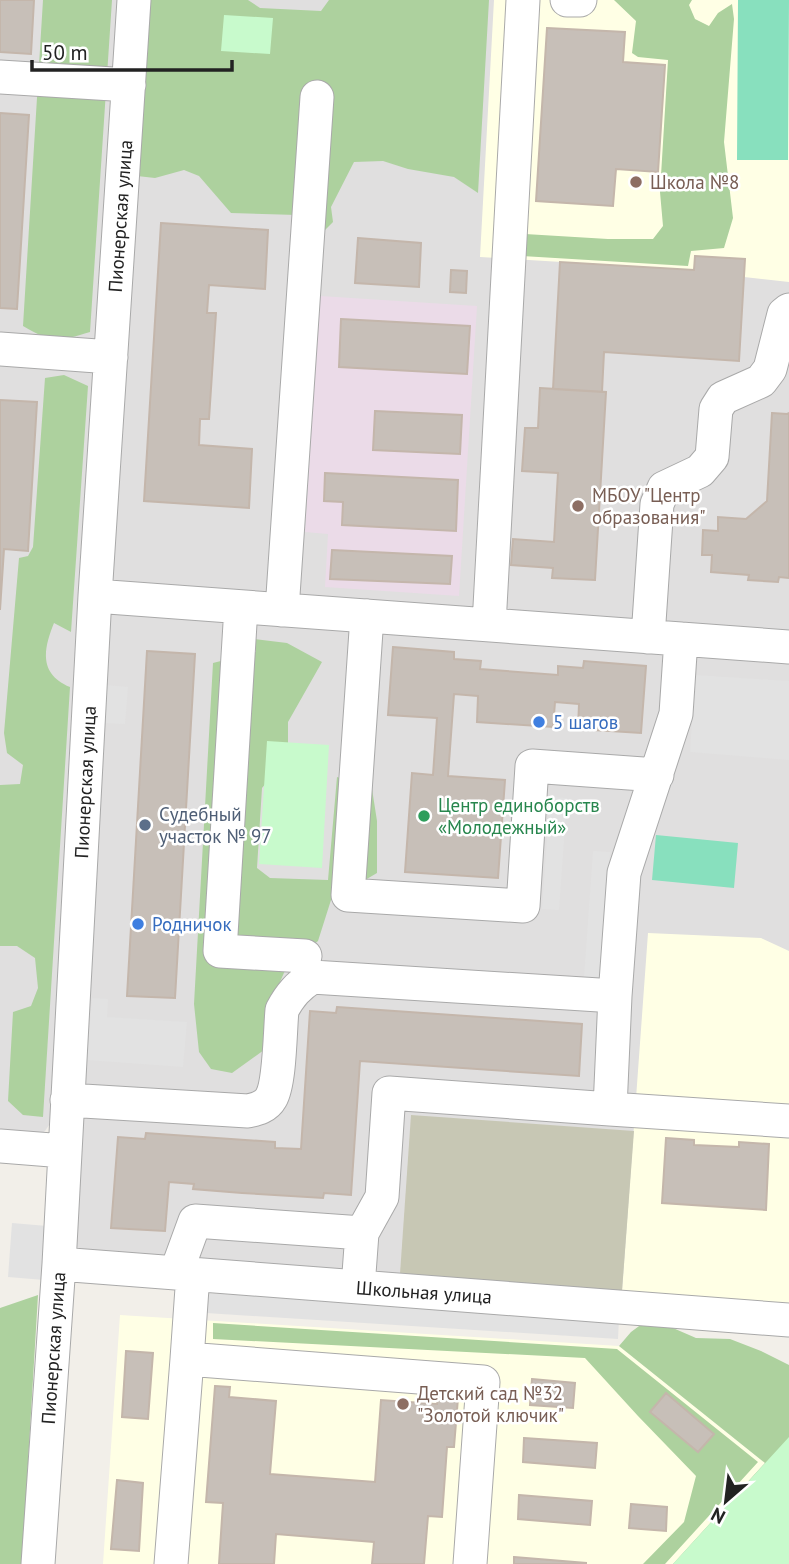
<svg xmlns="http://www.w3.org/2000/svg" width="789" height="1564" viewBox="0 0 789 1564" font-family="'PT Sans',sans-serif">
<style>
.residential{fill:#e0dfdf}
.industrial{fill:#ebdbe8}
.education{fill:#ffffe5}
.construction{fill:#c7c7b4}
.forest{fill:#add19e}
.park{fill:#c8facc}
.pitch{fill:#88e0be}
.parking{fill:#e2e2e2}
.building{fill:#c7bfb8;stroke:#c4b6ab;stroke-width:2}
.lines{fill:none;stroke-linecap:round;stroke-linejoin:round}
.minor-casing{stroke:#a9a9a9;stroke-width:35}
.minor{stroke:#fff;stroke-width:33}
.education-dot{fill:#8d6e63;stroke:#fff;stroke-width:2.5}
.shop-dot{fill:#3f7fe0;stroke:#fff;stroke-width:2.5}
.leisure-dot{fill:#2e9e5b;stroke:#fff;stroke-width:2.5}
.service-dot{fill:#5c6f8a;stroke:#fff;stroke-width:2.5}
.labels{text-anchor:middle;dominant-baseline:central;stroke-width:5;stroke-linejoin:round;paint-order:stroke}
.education-label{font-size:19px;fill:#785e54;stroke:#fff;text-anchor:start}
.street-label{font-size:19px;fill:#222;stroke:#fff}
.shop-label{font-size:19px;fill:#366cbe;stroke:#fff;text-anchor:start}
.leisure-label{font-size:19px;fill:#27864d;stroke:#fff;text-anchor:start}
.service-label{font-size:19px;fill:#4e5e75;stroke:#fff;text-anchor:start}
</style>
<rect width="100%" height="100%" fill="#f2efe9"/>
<path class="residential" d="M0,0h120l-69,1118 -2,7 -4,6 -6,4h-39z
M149,0h640v1312l-715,-62 6,-156z"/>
<path class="industrial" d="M320,296l157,10 -18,290 -134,-9 3,-53 -23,-2z"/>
<path class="education" d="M494,0h295v282l-45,-5 1,-18 -51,11 -214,-13z
M648,933l113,5 28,13v353l-167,-13z
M120,1315l499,31 146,117 -92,101h-570z"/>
<path class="construction" d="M411,1115l223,16 -12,160 -222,-17z"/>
<path class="forest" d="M43,0h69l-22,332c-31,9 -37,12 -67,-6z
M149,0h99l12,8 61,3 8,-11h160l-11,193 -24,-16 -46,-8 -25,-8 -29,1 -23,45 2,15 -11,11 -25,-18 -66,-2 -32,-37 -15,-6 -29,8 -18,-2z
M614,0h78l-3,5 6,14 14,7 9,-13 14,-9 2,15 -10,123 9,76 -9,30 -33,3 -3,15 -166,-10 3,-22 83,5h45l10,-13 -3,-34 8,-132 -30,-3 -6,-4 4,-32z
M64,375l24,11 -17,246 -17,-9c-11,27 -15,51 16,64l-27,430 -20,-2 -15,-14 5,-89 18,-6 7,-18 -3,-30 -18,-12h-17v-161l20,-1 3,-19 -16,-12 -3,-20 15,-175 9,-2 5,-9 12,-169z
M254,639l33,4 35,19 -34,60v35l-26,31 -5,80 13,10 58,2 9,-103 35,12 5,32v52l-46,27 -13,41 -31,25 -11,25 -12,59 -32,23 -21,-4 -12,-17 -5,-48 19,-341 43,-11z
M38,1295l-16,269h-22v-256z
M650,1318l46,20 34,1 31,12 28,14v199h-116l92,-101 -146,-117 12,-14z
M213,1323l404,26 141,113 -93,102h-22l41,-42 12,-46 -58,-60 -53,-58 -372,-19z"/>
<path class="park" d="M224,15l49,3 -3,36 -49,-3z
M267,741l62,4 -7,123 -63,-4z
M789,1437v127h-116z"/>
<path class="pitch" d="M738,0h51l-1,160h-51z
M656,835l82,8 -4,45 -82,-8z"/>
<path class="parking" d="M695,675l94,6v79l-99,-8z
M104,685l24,2 -3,37 -23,-1z
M550,797l17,1 -8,112 -17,-1z
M593,851l17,1 -9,127 -17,-1z
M92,998l16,1 -1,18 80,5 -4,45 -96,-7z
M12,1223l35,3 -3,54 -36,-3z
M207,1293l412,26 -1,20 -412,-26z"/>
<path class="building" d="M0,0h34l-3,54 -31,-2z
M547,28l78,4 -2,30 42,3 -7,107 -42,-3 -3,37 -77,-5z
M0,113l29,2 -12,194 -17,-1z
M161,223l107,7 -3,59 -56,-4 -2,28h9l-7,106h-9l-1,26 53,4 -3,59 -105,-7z
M358,238l63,5 -2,44 -64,-4z
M695,256l50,3 -6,102 -135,-9 -2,40 -49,-3 7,-127 134,8z
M451,270l16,1 -1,22 -16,-1z
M341,319l129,7 -3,48 -128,-7z
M540,388l66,4 -11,188 -43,-2 1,-10 -42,-3 2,-26 41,3 4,-69 -36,-2 3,-43h13z
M0,400l37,2 -9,149 -24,-2 -4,61z
M375,411l87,4 -2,39 -87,-4z
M772,413l15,1 2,-1v165l-10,-1 -1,5 -30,-2 1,-5 -38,-3 1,-17h-10l1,-25 15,1v-14l28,2 21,-18z
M325,473l133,7 -2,51 -114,-6 1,-23 -19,-1z
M332,550l120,6 -2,28 -120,-5z
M393,647l61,5v7l27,2 -1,8 78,6v-9l25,2 1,-7 62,5 -5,67 -63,-4 1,-25 -24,-2 -2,25 -76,-5 1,-26 -24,-2 -6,82 57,4 -7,98 -93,-6 7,-99 21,2 4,-57 -49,-3z
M147,651l48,3 -20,344 -48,-2z
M337,1007l245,17 -3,52 -219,-15 -9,134 -27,-2 -1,5 -81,-5 -49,-4 1,-5 -25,-2 -4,49 -54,-3 7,-91 27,2 1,-6 129,9v6l26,1 9,-138 26,2z
M666,1138l28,2v5l45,2v-5l30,2 -3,66 -104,-7z
M126,1351l27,2 -5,66 -26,-2z
M532,1379l43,4 -2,25 -43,-3z
M215,1386l15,1 -1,10 47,4 -6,73 105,8 6,-82 56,4v-7l21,1 -4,49h-7l-5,70 -14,-1 -4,48h-52l2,-22 -98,-8 -2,30h-55l4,-61 -17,-1z
M666,1393l48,41 -16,18 -48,-40z
M524,1438l73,5 -2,25 -72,-6z
M117,1480l26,3 -4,68 -28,-2z
M519,1495l73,6 -2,24 -72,-6z
M631,1504l36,3 -1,24 -37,-3z
M514,1557l72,6v1h-72z"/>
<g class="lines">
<defs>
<path id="minor" d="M567,0h13
M0,77l129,8
M0,349l111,8
M95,596l694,51
M241,607l-21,344 85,5
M282,610l35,-513
M367,616l-19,279 175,11 9,-140 125,9
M489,625l34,-625
M648,637l9,-133 7,-16 36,-17 12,-14 4,-48 7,-11 38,-17 9,-12 14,-55 5,-4
M67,1100l181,11c9,-2 18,-4 23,-13 9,-15 9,-68 11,-88 8,-15 16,-24 30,-33l303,19
M610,1109l179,12
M0,1146l64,5
M59,1264l730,56
M176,1273l19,-52 167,12
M358,1287l4,-54 20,-36 7,-104 221,16 5,-113 9,-123 52,-159 5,-75
M187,1359l6,-85
M38,1564l21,-300 36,-668 39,-596
M171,1564l16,-205 296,23 -13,182"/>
</defs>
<use href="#minor" class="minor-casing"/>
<use href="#minor" class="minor"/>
</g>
<g class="education-dot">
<circle cx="636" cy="182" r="7"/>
<circle cx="578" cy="506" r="7"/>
<circle cx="403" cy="1404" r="7"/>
</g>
<g class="shop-dot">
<circle cx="539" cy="722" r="7"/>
<circle cx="138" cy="924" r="7"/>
</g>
<circle class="leisure-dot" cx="424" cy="816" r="7"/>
<circle class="service-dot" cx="145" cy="825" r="7"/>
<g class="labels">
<g class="education-label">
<text x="650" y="182">Школа №8</text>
<text x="592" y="495">МБОУ "Центр<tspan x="592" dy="22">образования"</tspan></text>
<text x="417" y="1393">Детский сад №32<tspan x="417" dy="22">"Золотой ключик"</tspan></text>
</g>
<g class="street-label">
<text transform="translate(120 216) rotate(-86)">Пионерская улица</text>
<text transform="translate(85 782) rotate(-87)">Пионерская улица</text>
<text transform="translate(424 1292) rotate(4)">Школьная улица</text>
<text transform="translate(53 1348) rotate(-86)">Пионерская улица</text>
</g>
<g class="shop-label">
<text x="553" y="722">5 шагов</text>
<text x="152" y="924">Родничок</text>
</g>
<g class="leisure-label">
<text x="438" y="805">Центр единоборств<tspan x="438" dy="22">«Молодежный»</tspan></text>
</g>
<g class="service-label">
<text x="159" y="814">Судебный<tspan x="159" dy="22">участок № 97</tspan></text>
</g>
</g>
<g transform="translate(726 1501) rotate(208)" stroke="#ffffff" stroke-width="5" paint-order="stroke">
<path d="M0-5L12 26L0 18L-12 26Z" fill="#222222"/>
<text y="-10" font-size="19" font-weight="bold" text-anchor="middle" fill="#222222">N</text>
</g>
<path d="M32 60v10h200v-10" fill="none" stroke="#222222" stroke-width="3.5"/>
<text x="42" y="60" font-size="21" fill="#222222" stroke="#ffffff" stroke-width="5" paint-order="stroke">50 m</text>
</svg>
